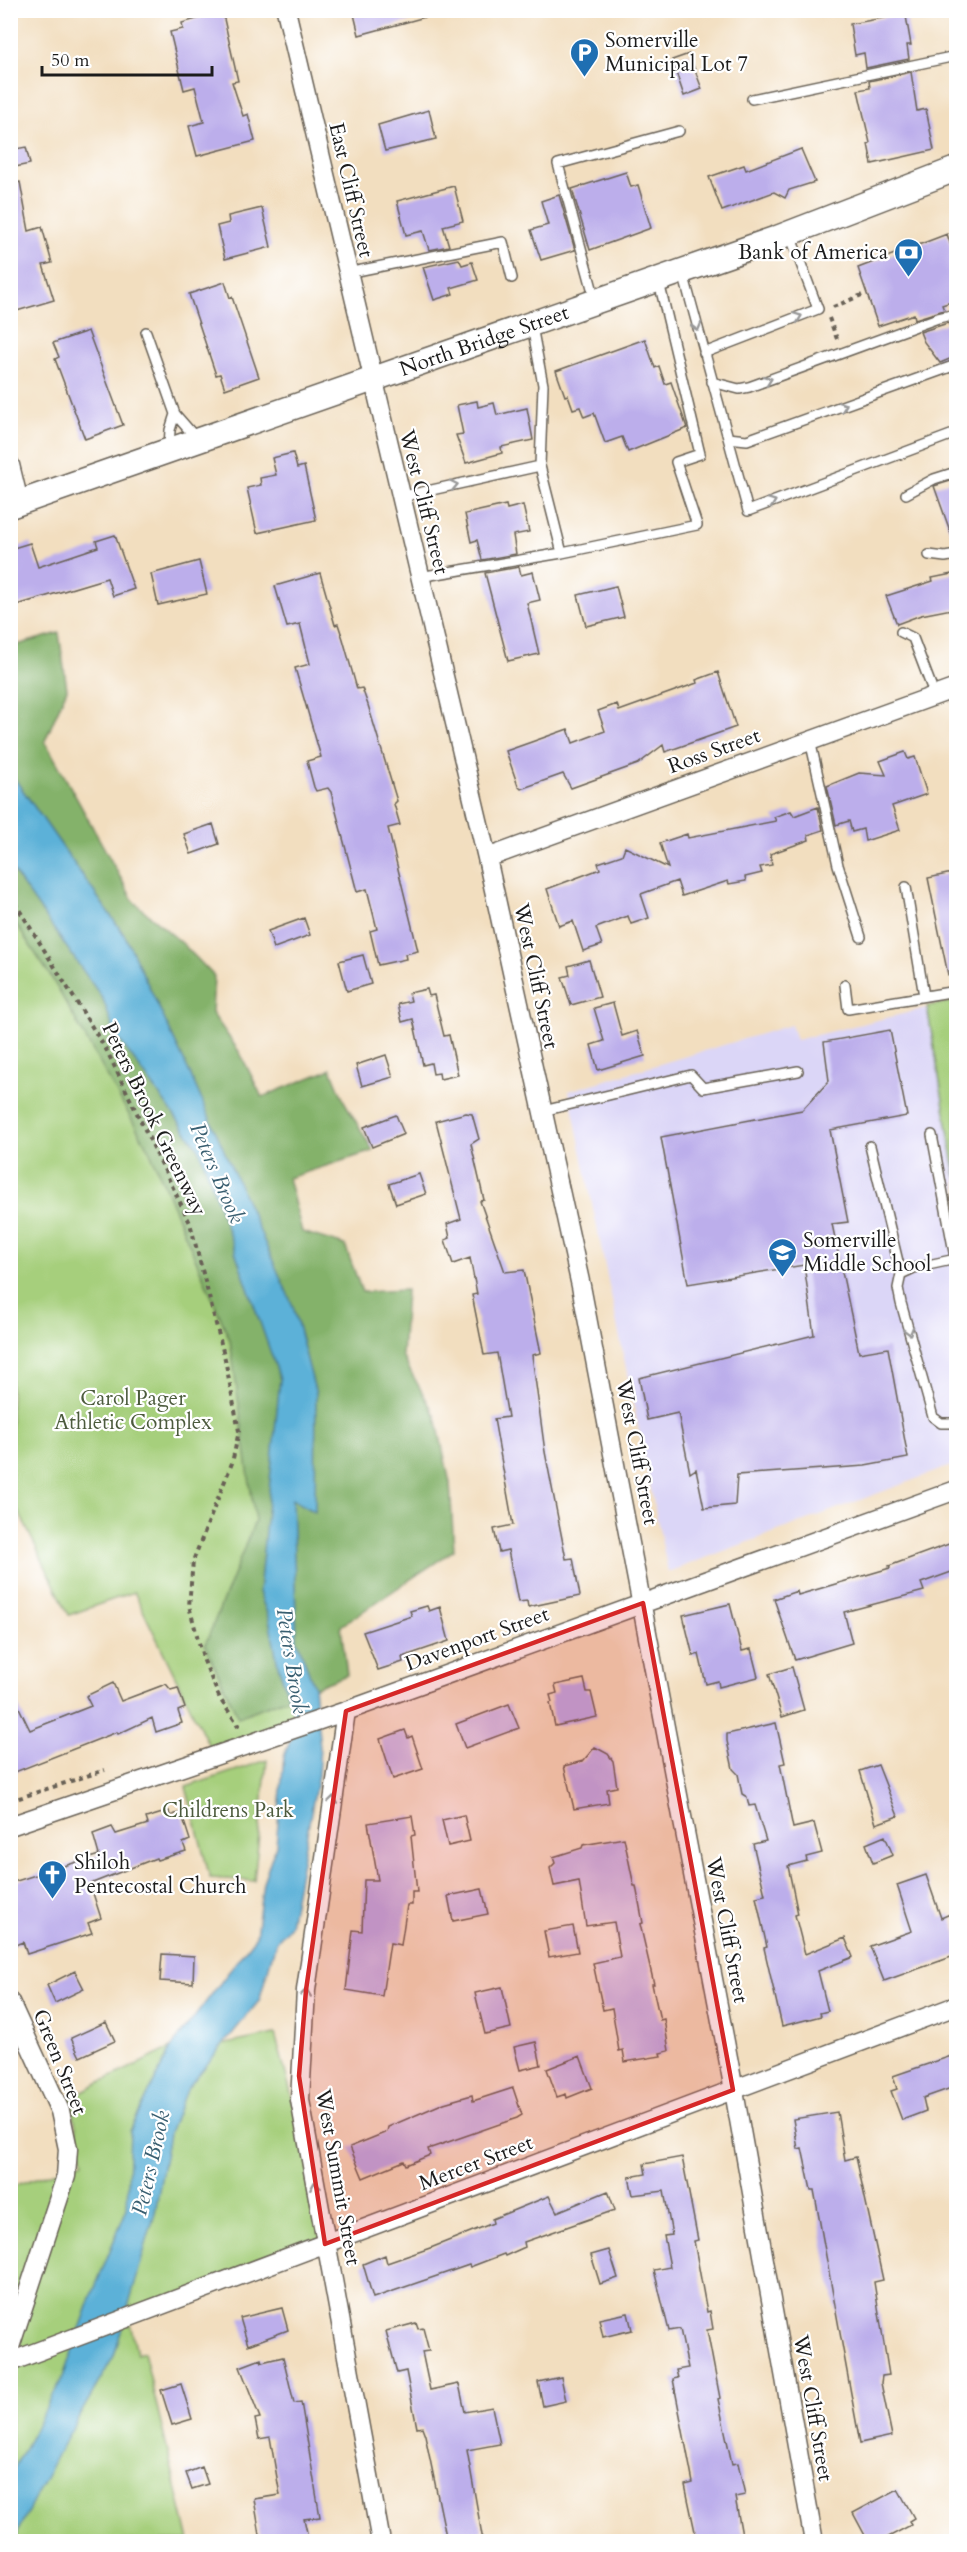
<svg xmlns="http://www.w3.org/2000/svg" width="967" height="2552" viewBox="0 0 967 2552" font-family="Cardo,serif">
<style>
.built{fill:#dbd6f7}
.green{fill:#a6cf7b;stroke:#61764c;stroke-width:1.5}
.forest{fill:#84b26b;stroke:#506744;stroke-width:1.5}
.water{fill:#5cb1d8;stroke:#3c667a;stroke-width:1.5}
.building{fill:#bcaeeb}
.lines{fill:none;stroke-linecap:round;stroke-linejoin:round}
.lane-casing{stroke:#676055;stroke-width:12}
.street-casing{stroke:#676055;stroke-width:21}
.secondary-casing{stroke:#676055;stroke-width:27}
.path{stroke:#676055;stroke-width:4;stroke-dasharray:4.5 4.5;stroke-linecap:butt}
.lane{stroke:#fff;stroke-width:9}
.street{stroke:#fff;stroke-width:18}
.secondary{stroke:#fff;stroke-width:24}
.oneway{stroke:#999}
.marked{fill:#d62828;fill-opacity:0.2;stroke:#d62828;stroke-width:4.5;stroke-linejoin:round}
.labels{text-anchor:middle;dominant-baseline:central;stroke-width:4.5;stroke-linejoin:round;paint-order:stroke}
.poi-label{font-size:21px;fill:#1c1c1c;stroke:#fff;text-anchor:start}
.street-label{font-size:21px;fill:#1c1c1c;stroke:#fff}
.park-label{font-size:21px;fill:#4c5b3d;stroke:#fff}
.water-label{font-size:22px;font-style:italic;fill:#395f71;stroke:#fff}
</style>
<rect width="100%" height="100%" fill="#fff"/>
<filter id="ink" filterUnits="userSpaceOnUse"><feTurbulence type="fractalNoise" baseFrequency=".0167" numOctaves="2"/><feDisplacementMap in="SourceGraphic" scale="12" xChannelSelector="R" yChannelSelector="G"/><feConvolveMatrix kernelMatrix="1 2 1 2 8 2 1 2 1" color-interpolation-filters="sRGB"/></filter>
<filter id="wash" filterUnits="userSpaceOnUse"><feTurbulence type="fractalNoise" baseFrequency=".008" numOctaves="4" result="noise"/><feDisplacementMap in="SourceGraphic" scale="24" xChannelSelector="R" yChannelSelector="G"/><feGaussianBlur stdDeviation="1.35" result="paint"/><feColorMatrix in="noise" values="0 0 0 0 0 0 0 0 0 0 0 0 0 0 0 0 0 1.4 0 .05"/><feComposite in="paint" operator="in"/></filter>
<g filter="url(#wash)">
<rect width="100%" height="100%" fill="#f2debf"/>
<path class="built" d="M956,1001v463l-288,108 -99,-481 222,-66 5,15z"/>
<path class="green" d="M11,868l188,281 98,575 -84,30 -79,-162 -65,23 -58,-119z
M956,1001v176l-29,-171z
M267,1760l-13,121 -44,-3 -24,-91z
M275,2034l56,206 -202,79 8,35 7,-2 45,189h-178l-1,-354 73,-25 -13,-65 101,-49 50,-3z"/>
<path class="forest" d="M59,633l8,56 -22,52 89,161 48,41 32,33 -2,37 28,40 22,44 69,-28 13,32 29,50 -85,27 14,54 43,13 17,47 44,-2 -4,66 34,61 14,66 4,67 -113,76 6,49 -109,42 -33,-72 50,-124 -25,-181 -80,-188 -99,-175 -40,-60 -1,-270z"/>
<path class="water" d="M10,772l115,164 63,133 105,237 23,88 -1,118 -23,-13 5,141 17,46 6,61 -2,28 -28,150 -14,17 -17,59 -73,89 -17,44 -14,79 -41,143 -55,95 -41,80 -2,11 -5,-1v-67l52,-97 29,-82 35,-87 3,-77 41,-83 85,-112 7,-54 13,-37 8,-89 13,-32 -19,-59 -9,-46 -10,-27 21,-213 -81,-230 -84,-115 -12,-35 -92,-131z"/>
<g id="blocks">
<path class="building" d="M211,10h11l16,71 -6,1 11,34 5,-2 7,27 -58,15 -8,-30 15,-4 -9,-35 -11,3 -14,-58 13,-3 -1,-6 25,-7z
M353,10h75l1,6 -70,19z
M899,15l7,1 5,29h-4l2,14 -43,9 -2,-15 -9,2 -5,-31z
M689,54l13,35 -18,7 -12,-36z
M911,72l6,39 9,-2 8,41 -62,14 -4,-20 2,-1 -12,-53 12,-2 -1,-7z
M429,110l7,29 -51,12 -7,-26z
M26,147l4,17 -20,4v-18z
M801,149l14,33 -26,8 -4,8 -11,-6 -52,19 -13,-34 35,-12 2,5z
M626,172l5,15 7,-2 13,43 -61,22 -18,-61z
M20,182l9,49 13,-4 10,36 -9,2 11,35 -44,13v-130z
M454,186l9,35 -20,5 6,20 -20,4 -6,-19 -17,4 -9,-34z
M559,195l16,55 -34,10 -10,-30 17,-5 -7,-24z
M262,208l9,39 -46,12 -8,-33 12,-3 -1,-7z
M947,234l10,30v36l-15,5 2,5 -29,9 -1,-5 -36,12 -20,-58z
M459,259l3,6 10,-3 6,18 -27,8 2,6 -19,6 -11,-33z
M225,282l5,16 2,-1 27,80 -34,12 -5,-15 -4,1 -27,-81z
M948,323l9,16v17l-17,7 -16,-21 -4,-10z
M88,331l35,94 -38,14 -30,-80 4,-2 -6,-14z
M645,339l10,29 4,-2 6,18 6,-2 16,46 -59,24 -6,-15 -17,6 -11,-30 -10,4 -4,-10 -7,2 -5,-14 -3,1 -9,-25z
M477,401l1,6 16,-4 3,12 30,-7 6,32 -32,7 1,6 -36,10 -10,-28 7,-1 -6,-29z
M293,453l4,15 7,-2 12,54 -59,13 -10,-45 14,-3 -1,-7 16,-3 -4,-17z
M957,479v62l-3,1 -20,-56z
M506,505l1,4 16,-4 6,27 -16,3 3,19 -34,6 -5,-20 -6,2 -6,-28z
M115,535l19,54 -21,7 -6,-18 -90,27 -7,-20v-36l20,-6 8,24 60,-20 -2,-6z
M199,561l8,33 -49,11 -7,-31z
M519,567l2,8 12,-3 7,28 -13,3 12,51 -31,7 -23,-88z
M320,573l15,52 3,-1 5,15 14,50 5,-1 6,17 29,96 -3,3 6,21 -12,3 30,123 -13,3 1,5 -28,6 -8,-34 7,-2 -10,-40 -10,3 -26,-100 -3,-4 -12,3 -2,-4 -7,-26 14,-4 -26,-89 15,-4 -10,-40 -13,3 -12,-41z
M957,573v35l-36,7 -24,9 -11,-28 47,-15 -1,-3z
M616,586l8,31 -38,9 -8,-31z
M718,672l18,55 -71,25 -2,-7 -25,19 -67,24 -8,-14 -42,15 -3,-3 -12,-35 62,-22 5,14 32,-12 -7,-20 19,-7 2,7 78,-28 -1,-3z
M905,752l3,7 7,-2 12,37 -35,12 8,24 -35,11 -2,-12 -11,3 -3,-11 -13,4 -9,-39 32,-13 27,2 -6,-14z
M818,807l5,23 -15,5 1,5 -39,14 2,11 -12,2 2,6 -17,4 1,4 -17,3 -1,-3 -46,15 -5,-15 -36,13 8,24 -18,6 -3,-8 -32,12 6,17 -19,6 -10,-30 -14,5 -12,-37 53,-20 -2,-6 24,-8 3,-8 43,21 -8,-25 27,-9 1,4 88,-17 -2,-4 17,-6 3,5z
M213,824l6,20 -28,10 -7,-20z
M957,872v102l-9,1 -20,-97z
M304,918l6,17 -36,13 -6,-17z
M363,955l8,29 -24,7 -8,-30z
M589,960l11,37 -29,8 -9,-28 8,-2 -2,-9z
M427,989l2,7 5,-1 10,41 5,-1 9,40 -18,4 -1,-6 -6,1 -2,-11 -8,2 -10,-46 -11,3 -4,-18 13,-3 -2,-8z
M613,1003l9,33 15,-5 8,25 -47,14 -7,-25 13,-4 -10,-33z
M890,1030l17,86 -77,14 18,92 -16,2 27,129 29,-5 20,110 -43,8 -128,9 -2,30 -31,3 -8,-39 -6,4 -12,-60 -31,7 -8,-42 175,-43 -10,-70 -116,19 -27,-147 141,-27 27,-29 -5,-39z
M386,1055l7,22 -31,9 -6,-21z
M466,1113l6,1 7,25 -8,5 13,56 -4,1 25,71 19,-2 17,83 -9,2 13,97 21,107 7,-1 7,38 -52,11 -1,-6 -9,1 -10,-52 -9,2 -5,-23 19,-4 -19,-106 14,-2 -11,-64 -13,2 -12,-60 5,-1 -7,-36 -17,6 -8,-24 5,-2 -3,-14 14,-5 -25,-98z
M396,1115l8,19 -32,13 -8,-20z
M419,1174l7,20 -30,10 -7,-20z
M957,1541v29l-36,13 3,8 -80,21 8,31 -57,17 -21,-61 23,-8 1,4 92,-27 -1,-2z
M730,1604l12,47 9,-2 7,28 -39,10 -1,-6 -12,3 -7,-30 -6,2 -10,-41z
M427,1606l2,5 11,-4 9,34 -47,16 1,5 -25,8 -15,-38 49,-16 -2,-5z
M792,1667l12,43 -22,7 -13,-43z
M584,1679l3,13h4l6,25 -42,9 -5,-23 2,-1 -2,-7 7,-2 -2,-8z
M113,1683l8,18 45,-17 5,6 7,-2 7,20 -7,3 4,12 -26,9 -4,-14 -34,16 -1,-2 -107,42v-85l20,41 61,-24 -5,-10z
M509,1704l10,24 -54,20 -9,-24z
M776,1723l9,40 -5,1 13,64 21,-5 8,30 -16,4 1,4 -19,5 10,48 -3,1 10,39 40,-16 8,19 -35,14 10,40 -8,2 1,3 -39,10 -18,-78 3,-1 -11,-50 9,-2 -12,-51 13,-3 -11,-36 -6,1 -2,-9 -5,-3 -4,-20 -5,-5 -6,-28v-7z
M405,1730l3,8 4,-2 11,33 -30,10 -13,-40z
M595,1747l13,7 5,7 4,26 -10,2 2,14 -35,6 -10,-43 19,-5z
M878,1765l20,51 -22,8 -16,-53z
M169,1811l1,5 11,-4 9,28 -7,3 3,8 -29,9 -1,-2 -66,26 11,34 -13,5 4,10 -65,21 -4,-12 -8,3 -5,-16v-46l89,-28 -6,-21 19,-7 4,7 32,-10 -2,-6z
M464,1815l6,26 -22,5 -6,-26z
M412,1816l3,19 -4,1 6,56h-5v13h-5l-6,40 -11,-2 -8,53 -36,-6 7,-60 9,1 2,-51h14l-10,-57z
M885,1836l8,19 -20,8 -7,-19z
M624,1838l10,48h2l7,37 -3,1 14,60h-2l8,36 4,-1 5,32 -9,2 1,3 -36,6 -2,-12 -4,1 -7,-43 -9,2 -10,-47 27,-6 -6,-35 -28,4 -7,-45 -25,5 -4,-18 5,-5 -2,-6 29,-9 1,-3z
M926,1875l15,43 9,-4 7,19v22l-73,26 -14,-35 42,-15 -15,-46z
M482,1889l6,25 -35,7 -5,-25z
M573,1926l5,26 -29,5 -5,-26z
M162,1954l32,2 -1,27 -33,-2z
M75,1971l9,18 -29,14 -8,-18z
M502,1987l9,41 -26,6 -10,-41z
M106,2022l9,19 -35,16 -9,-19z
M536,2042l5,23 -21,5 -6,-23z
M957,2054v32l-34,12 3,13 -24,9 -11,-29 6,-2 -4,-13z
M580,2056l12,32 -25,10 -1,-4 -9,3 -10,-28z
M513,2088l9,27 -5,3 -89,31 2,6 -24,10 -2,-4 -41,17 -13,-31 37,-15 1,-5 56,-24 28,-8 1,6z
M837,2112l8,48 11,-3 27,123 -9,2 15,93 -7,1 -1,7 11,53 -32,7 -46,-253h-3l-9,-42 -4,1 -5,-30z
M682,2157l16,83 -4,1 13,71 3,-1 3,18 -6,1 13,68 -2,1 14,65 6,-1 7,32 -10,2 8,44h-46l-12,-56 8,-2 -20,-104 5,-1 -2,-8 12,-2 -8,-39 -11,2 -15,-61 16,-3 -6,-31 8,-1 -8,-44 -31,4 -4,-18 17,-3 -2,-10z
M608,2191l7,19 -91,32 1,5 -20,9 -1,-2 -34,13 -1,-2 -96,33 -10,-34 22,-9 2,8 46,-16 60,-24 -1,-4 57,-23 8,16z
M609,2250l9,28 -18,6 -9,-29z
M282,2308l6,22 -40,15 -8,-27z
M628,2313l4,17 -29,7 -4,-18z
M416,2323l2,6 5,-1 6,23 -7,1 8,38 29,-6 6,28 27,-5 8,37 -33,6 16,91h-36l-22,-106 -3,-8 -5,1 -11,-57 -9,2 -11,-42z
M283,2357l11,46 7,-1 19,115 -16,2 5,22h-48l-7,-42 26,-4 -10,-58 -11,2 -4,-20 5,-1 -20,-51 21,-8 1,3z
M561,2377l5,24 -23,5 -5,-24z
M181,2384l11,35 -20,6 -11,-35z
M202,2467l6,17 -16,5 -6,-16z
M898,2489l16,29 -5,3 2,4 -30,16h-13l-15,-28z"/>
</g>
</g>
<g filter="url(#ink)">
<use href="#blocks" fill-opacity="0" stroke="#676055" stroke-width="1.5"/>
<g class="lines">
<defs>
<path id="lane" d="M752,99l204,-43
M347,273l156,-31 9,36
M683,273l65,238 208,-78
M595,299l-37,-135 121,-33
M146,332l29,82
M704,353l114,-44 -28,-74
M712,382l27,7 10,-2 189,-69 18,-4
M728,438l19,2 209,-75
M169,448l1,-18 5,-16 21,24
M906,494l28,-15 22,-7
M400,497l140,-31 3,-81 -11,-59
M562,553l135,-28 -21,-63 24,-8 -41,-172
M929,555l16,2 11,-2
M419,577l143,-24 -22,-87
M901,632l12,6 22,58
M810,740l28,125 23,72
M906,887l18,109
M845,985l3,24 108,-18
M543,1111l148,-36 12,13 95,-17
M932,1135l24,128
M870,1146l31,128 -3,14 3,15 32,114 8,6h15
M901,1274l13,-6 42,-9"/>
<path id="street" d="M286,10l201,848 94,428 148,777 85,479
M10,465l9,37
M487,858l469,-170
M346,1711l-40,279 -6,110 81,442
M10,1826l336,-115 610,-221
M10,2002l50,109 8,38 -2,27 -56,171
M10,2362l946,-356"/>
<g id="secondary">
<path id="s1" d="M10,506l767,-268 179,-69"/>
</g>
</defs>
<use href="#lane" class="lane-casing"/>
<use href="#street" class="street-casing"/>
<use href="#secondary" class="secondary-casing"/>
<path class="path" d="M833,307l29,-12
M829,318l8,21
M10,895l97,156 83,172 35,136 14,72 -7,32 -39,98 -4,45 15,55 16,38 18,26 -4,2
M10,1801l95,-31"/>
<use href="#lane" class="lane"/>
<use href="#street" class="street"/>
<use href="#secondary" class="secondary"/>
</g>
<defs><path id="oneway-chevron" d="M-2-3.5L2.5 0L-2 3.5" fill="none" stroke-width="1.6" stroke-linecap="round" stroke-linejoin="round" transform="scale(1.5)"/></defs>
<g class="oneway">
<use href="#oneway-chevron" transform="translate(798 317) rotate(-21)"/>
<use href="#oneway-chevron" transform="translate(697 327) rotate(75)"/>
<use href="#oneway-chevron" transform="translate(768 380) rotate(-20)"/>
<use href="#oneway-chevron" transform="translate(843 406) rotate(-20)"/>
<use href="#oneway-chevron" transform="translate(454 485) rotate(-12)"/>
<use href="#oneway-chevron" transform="translate(772 502) rotate(-21)"/>
<use href="#oneway-chevron" transform="translate(909 1331) rotate(74)"/>
<use href="#oneway-chevron" transform="translate(333 1800) rotate(-82)"/>
<use href="#oneway-chevron" transform="translate(306 1993) rotate(-84)"/>
<use href="#oneway-chevron" transform="translate(315 2186) rotate(-100)"/>
</g>
</g>
<path class="marked" d="M643,1603l90,487 -408,154 -26,-168 7,-86 40,-279z"/>
<defs>
<symbol id="parking-pin" viewBox="-11 -11 22 30"><path d="M0 17L-7.5 6A9.5 9.5 0 1 1 7.5 6Z" fill="#1f6fb2" stroke="#fff"/><path d="M-3.5-5.5H1a3.5 3.5 0 0 1 0 7H-1V5.5H-3.5ZM-1-3.4V-.6H.8a1.4 1.4 0 0 0 0-2.8Z" fill="#fff"/></symbol>
<symbol id="bank-pin" viewBox="-11 -11 22 30"><path d="M0 17L-7.5 6A9.5 9.5 0 1 1 7.5 6Z" fill="#1f6fb2" stroke="#fff"/><path d="M-6-4H6V4H-6ZM0-2.3a2.3 2.3 0 1 0 0 4.6a2.3 2.3 0 1 0 0-4.6Z" fill="#fff"/></symbol>
<symbol id="school-pin" viewBox="-11 -11 22 30"><path d="M0 17L-7.5 6A9.5 9.5 0 1 1 7.5 6Z" fill="#1f6fb2" stroke="#fff"/><path d="M0-5L7-2L0 1L-7-2ZM-4 1L0 2.5L4 1V4Q0 6-4 4Z" fill="#fff"/></symbol>
<symbol id="church-pin" viewBox="-11 -11 22 30"><path d="M0 17L-7.5 6A9.5 9.5 0 1 1 7.5 6Z" fill="#1f6fb2" stroke="#fff"/><path d="M-1.2-6h2.4v3.5h3.3v2.4h-3.3V6h-2.4V-.1h-3.3v-2.4h3.3Z" fill="#fff"/></symbol>
</defs>
<g fill-rule="evenodd">
<use href="#parking-pin" x="568" y="36" width="33" height="45"/>
<use href="#bank-pin" x="892" y="236" width="33" height="45"/>
<use href="#school-pin" x="766" y="1236" width="33" height="45"/>
<use href="#church-pin" x="36" y="1858" width="33" height="45"/>
</g>
<g class="labels">
<g class="poi-label">
<text x="605" y="40">Somerville<tspan x="605" dy="24">Municipal Lot 7</tspan></text>
<text x="888" y="252" text-anchor="end">Bank of America</text>
<text x="803" y="1240">Somerville<tspan x="803" dy="24">Middle School</tspan></text>
<text x="74" y="1862">Shiloh<tspan x="74" dy="24">Pentecostal Church</tspan></text>
</g>
<g class="street-label">
<text transform="translate(351 190) rotate(77)">East Cliff Street</text>
<text stroke="none"><textPath href="#s1" startOffset="502">North Bridge Street</textPath></text>
<text transform="translate(424 502) rotate(76)">West Cliff Street</text>
<text transform="translate(714 751) rotate(-20)">Ross Street</text>
<text transform="translate(536 976) rotate(78)">West Cliff Street</text>
<text transform="translate(154 1119) rotate(64)">Peters Brook Greenway</text>
<text transform="translate(637 1452) rotate(79)">West Cliff Street</text>
<text transform="translate(477 1639) rotate(-20)">Davenport Street</text>
<text transform="translate(727 1930) rotate(79)">West Cliff Street</text>
<text transform="translate(60 2062) rotate(68)">Green Street</text>
<text transform="translate(476 2163) rotate(-21)">Mercer Street</text>
<text transform="translate(338 2177) rotate(80)">West Summit Street</text>
<text transform="translate(813 2408) rotate(80)">West Cliff Street</text>
</g>
<g class="park-label">
<text x="133" y="1398">Carol Pager<tspan x="133" dy="24">Athletic Complex</tspan></text>
<text x="228" y="1810">Childrens Park</text>
</g>
<g class="water-label">
<text transform="translate(217 1173) rotate(67)">Peters Brook</text>
<text transform="translate(292 1661) rotate(81)">Peters Brook</text>
<text transform="translate(151 2163) rotate(-77)">Peters Brook</text>
</g>
</g>
<rect width="967" height="2552" fill="none" stroke="#fff" stroke-width="36"/>
<path d="M42 66v9h170v-9" fill="none" stroke="#1c1c1c" stroke-width="3"/>
<text x="51" y="66" font-size="18" fill="#1c1c1c" stroke="#ffffff" stroke-width="4.5" paint-order="stroke">50 m</text>
</svg>
